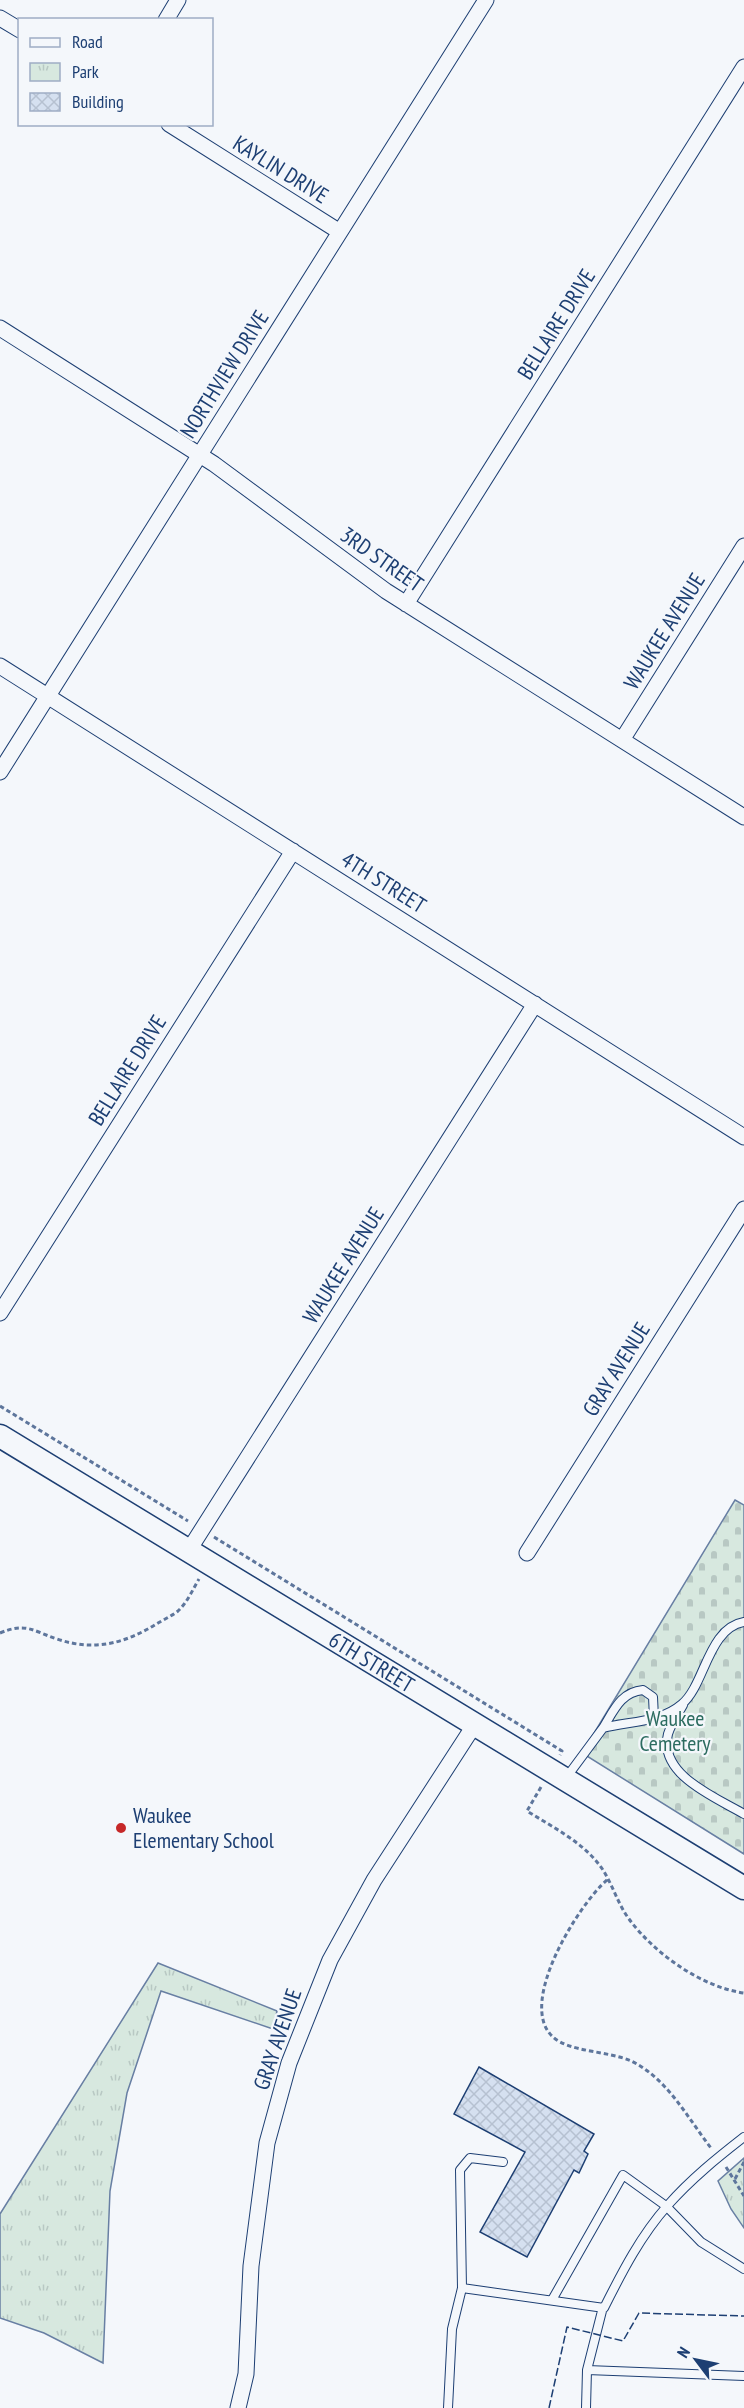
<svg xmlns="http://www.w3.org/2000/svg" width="744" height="2408" viewBox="0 0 744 2408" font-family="'PT Sans Narrow',sans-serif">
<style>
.cemetery{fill:url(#cemetery-stones);stroke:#687fa3;stroke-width:1.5}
.park{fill:url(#park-tufts);stroke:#687fa3;stroke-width:1.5}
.building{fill:url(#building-cross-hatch);stroke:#1d3f73;stroke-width:1.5}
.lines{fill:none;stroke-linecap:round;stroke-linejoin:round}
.service-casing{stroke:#1d3f73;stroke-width:10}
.minor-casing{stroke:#1d3f73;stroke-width:17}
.secondary-casing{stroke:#1d3f73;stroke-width:25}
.path{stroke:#5e769c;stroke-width:3;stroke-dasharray:4.5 3;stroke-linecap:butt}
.service{stroke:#f4f7fb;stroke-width:8}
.minor{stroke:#f4f7fb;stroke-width:15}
.secondary{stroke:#f4f7fb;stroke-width:22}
.fence{stroke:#1d3f73;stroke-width:1.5;stroke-dasharray:8 3;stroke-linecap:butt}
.poi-dot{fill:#c62828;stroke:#f4f7fb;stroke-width:2}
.labels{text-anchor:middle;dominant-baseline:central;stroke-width:4.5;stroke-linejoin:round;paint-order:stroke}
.street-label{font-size:22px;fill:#1d3f73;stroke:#f4f7fb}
.park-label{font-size:22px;fill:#2c6c60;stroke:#f4f7fb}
.poi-label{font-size:22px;fill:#1d3f73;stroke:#f4f7fb;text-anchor:start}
</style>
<defs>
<pattern id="cemetery-stones" width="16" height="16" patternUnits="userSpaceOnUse" patternTransform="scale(1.5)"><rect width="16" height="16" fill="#d7e8df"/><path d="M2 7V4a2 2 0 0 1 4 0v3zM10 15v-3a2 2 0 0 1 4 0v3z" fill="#b8c8c3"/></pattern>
<pattern id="park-tufts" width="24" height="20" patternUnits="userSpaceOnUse" patternTransform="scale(1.5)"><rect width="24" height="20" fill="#d7e8df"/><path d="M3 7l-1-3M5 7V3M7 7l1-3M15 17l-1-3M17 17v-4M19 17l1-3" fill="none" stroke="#b8c8c3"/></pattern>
<pattern id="building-cross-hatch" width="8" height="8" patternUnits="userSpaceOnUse" patternTransform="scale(1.5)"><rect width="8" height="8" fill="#d5e0f0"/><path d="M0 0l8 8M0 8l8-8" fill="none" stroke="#b6c1d1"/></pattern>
</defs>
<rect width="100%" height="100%" fill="#f4f7fb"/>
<path class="cemetery" d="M735,1500l9,5v349l-162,-101z"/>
<path class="park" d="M158,1963l119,48 -4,18 -112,-38 -34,102 -17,98 -7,172 -59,-30 -44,-15v-104z
M744,2158v70l-13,-19 -13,-28z"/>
<path class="building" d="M479,2067l115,67 -10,17 4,3 -9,19 -5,-3 -47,87 -47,-25 45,-80 -71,-38z"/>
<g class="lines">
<defs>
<path id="service" d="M683,1705c-5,9 -12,19 -15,29 -10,41 49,64 76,80
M603,1728c11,-18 18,-36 40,-38l10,7 1,21
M566,1778l37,-50c26,-7 57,-5 79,-24 23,-19 26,-76 62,-82
M462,2288l-2,-118 10,-12 33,4
M552,2300l71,-125 43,31 35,36 43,27
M587,2370l157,6
M448,2408l4,-79 10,-41 142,20c18,-36 37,-73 64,-103 23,-26 49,-47 76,-68
M586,2408l1,-38 16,-63"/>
<path id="minor" d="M0,18l20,12
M166,20l12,-20
M169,124l171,108
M0,328l214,136 172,127 358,226
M406,604l338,-537
M0,666l744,471
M622,740l122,-194
M0,772l486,-772
M0,1313l293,-462
M189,1550l346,-546
M527,1553l217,-344
M238,2408l8,-34 5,-108 16,-123 22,-80 41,-103 44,-80 101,-156"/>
<g id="secondary">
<path id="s1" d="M0,1436l744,452"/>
</g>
</defs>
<use href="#service" class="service-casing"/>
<use href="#minor" class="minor-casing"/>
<use href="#secondary" class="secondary-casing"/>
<path class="path" d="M0,1406l188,115
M214,1537l348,214 -2,4
M0,1633c26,-11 33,-2 57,6 38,13 69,4 101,-16 7,-4 15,-8 20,-12 9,-8 15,-22 21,-32
M541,1787l-14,24c27,17 58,32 76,59 10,16 15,34 26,49 25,34 72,68 115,74
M607,1880c-28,24 -91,124 -54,157 16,15 56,14 78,24 36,17 56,56 80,87
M726,2167l18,29
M735,2179l9,-17"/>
<use href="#service" class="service"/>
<use href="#minor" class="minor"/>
<use href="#secondary" class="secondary"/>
<path class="fence" d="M549,2408l18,-81 56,14 16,-28 105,3"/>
</g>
<circle class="poi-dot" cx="121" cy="1828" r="6"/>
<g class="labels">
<g class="street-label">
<text transform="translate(281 169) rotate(32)">KAYLIN DRIVE</text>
<text transform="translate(556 324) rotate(-58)">BELLAIRE DRIVE</text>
<text transform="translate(224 374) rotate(-58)">NORTHVIEW DRIVE</text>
<text transform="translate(382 559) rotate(35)">3RD STREET</text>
<text transform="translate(664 631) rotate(-58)">WAUKEE AVENUE</text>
<text transform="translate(384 882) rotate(32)">4TH STREET</text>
<text transform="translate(127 1070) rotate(-58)">BELLAIRE DRIVE</text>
<text transform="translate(343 1265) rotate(-58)">WAUKEE AVENUE</text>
<text transform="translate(616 1369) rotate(-58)">GRAY AVENUE</text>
<text stroke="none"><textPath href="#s1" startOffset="435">6TH STREET</textPath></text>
<text transform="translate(277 2039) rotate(-71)">GRAY AVENUE</text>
</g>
<g class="park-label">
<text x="675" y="1718">Waukee<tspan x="675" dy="25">Cemetery</tspan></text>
</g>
<g class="poi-label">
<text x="133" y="1815">Waukee<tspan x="133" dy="25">Elementary School</tspan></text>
</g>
</g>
<rect x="18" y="18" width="195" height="108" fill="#f4f7fb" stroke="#9eadc5" stroke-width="1.5"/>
<rect x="30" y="38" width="30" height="9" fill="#f4f7fb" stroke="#9eadc5" stroke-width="1.5"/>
<text x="72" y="48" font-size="18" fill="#1d3f73">Road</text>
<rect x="30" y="63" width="30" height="18" fill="url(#park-tufts)" stroke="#9eadc5" stroke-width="1.5"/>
<text x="72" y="78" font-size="18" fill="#1d3f73">Park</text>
<rect x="30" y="93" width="30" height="18" fill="url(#building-cross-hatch)" stroke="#9eadc5" stroke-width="1.5"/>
<text x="72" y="108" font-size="18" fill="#1d3f73">Building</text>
<g transform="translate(696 2360) rotate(302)" stroke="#f4f7fb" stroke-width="4.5" paint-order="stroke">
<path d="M0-4.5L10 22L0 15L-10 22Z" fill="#1d3f73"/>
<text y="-9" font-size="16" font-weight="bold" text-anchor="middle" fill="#1d3f73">N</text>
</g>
</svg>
